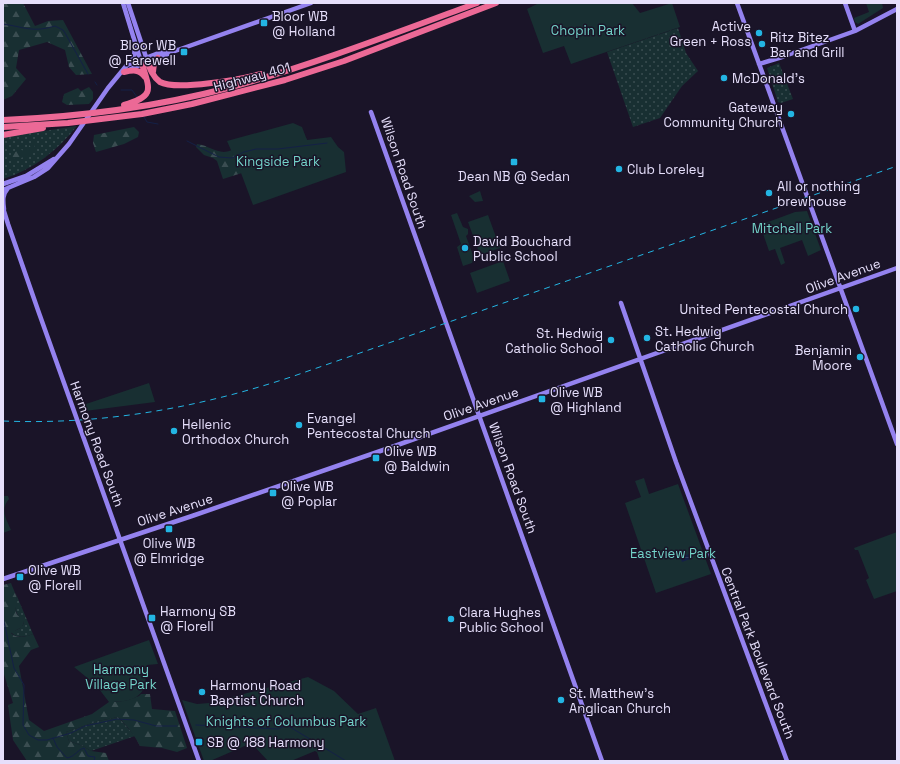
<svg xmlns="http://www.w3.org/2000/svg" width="900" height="764" viewBox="0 0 900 764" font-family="'Space Grotesk',sans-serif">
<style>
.grass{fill:url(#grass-dots)}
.forest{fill:url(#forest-firs)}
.green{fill:#182f32}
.water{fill:url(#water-rules)}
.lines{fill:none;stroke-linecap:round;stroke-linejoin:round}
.stream{stroke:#142046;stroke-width:1}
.secondary{stroke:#9482ef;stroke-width:4.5}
.highway{stroke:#ec6996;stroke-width:6}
.rail{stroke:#23b5e3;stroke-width:1;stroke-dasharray:6 5;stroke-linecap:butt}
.poi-dot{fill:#23b5e3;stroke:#1a1428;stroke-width:1.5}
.labels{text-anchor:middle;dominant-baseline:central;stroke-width:3;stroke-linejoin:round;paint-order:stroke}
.poi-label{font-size:13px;fill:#e6dffb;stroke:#1a1428;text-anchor:start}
.park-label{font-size:13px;fill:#73d3c9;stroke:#1a1428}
.street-label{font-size:13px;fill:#e6dffb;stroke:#1a1428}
</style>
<defs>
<pattern id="grass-dots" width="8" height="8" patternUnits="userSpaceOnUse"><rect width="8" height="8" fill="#182f32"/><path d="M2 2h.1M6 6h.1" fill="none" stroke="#3a4d51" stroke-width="1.8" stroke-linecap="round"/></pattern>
<pattern id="forest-firs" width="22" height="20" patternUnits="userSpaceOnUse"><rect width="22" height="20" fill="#182f32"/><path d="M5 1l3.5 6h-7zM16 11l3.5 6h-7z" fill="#3a4d51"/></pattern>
<pattern id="water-rules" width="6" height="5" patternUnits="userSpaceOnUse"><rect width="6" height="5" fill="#142046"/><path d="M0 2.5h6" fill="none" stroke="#364062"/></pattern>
</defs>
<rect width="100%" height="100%" fill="#1a1428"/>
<path class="grass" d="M678,28l8,25 12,18 -16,15 -22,32 -27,9 -26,-75z
M779,63l14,36 -12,4 -3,-1 -11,-34z
M77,126c-20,25 -43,43 -74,53v-41l7,-2z
M16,594l17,40c-7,3 -17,5 -22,-2 6,-2 12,-4 13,-10 -13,-12 -6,-13 -8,-28z
M118,717l17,19 -44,15 -8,-5 -14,-5 -3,-9 32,-11z"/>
<path class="forest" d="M3,3h20l12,23 13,-5 15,-1 29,54 -16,1 -7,-8 -4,-17 -18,-8 -28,8 -3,18 10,11 -14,17 -9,4z
M89,87l4,5v7l-4,5 -22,1 -5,-3 2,-8 14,-6 3,3z
M134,127l5,5 -1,5 -14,7 -28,8 -3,-9 1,-8z
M306,138l1,2 -62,32 -22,7 -6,-18 -4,-3 -9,-3 -8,-8 1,-3c15,2 22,13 37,5z
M31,144l4,1c-2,10 -13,14 -22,14l-1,-2 3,-5 5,-3 6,3 3,-2v-4z
M11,583c2,6 6,12 6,19 0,3 -2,6 -1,10 1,5 6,5 8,10l-2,5 -11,6c5,6 15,4 22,1l6,13 -8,3 -12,16 10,54 15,11 48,-17 17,-12h8l11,-2 11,-4 2,-2h9l2,15 23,2 12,37 -10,4 -15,-4 -22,-2c-6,-12 -13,-20 -22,-29l-20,4 -32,11 3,9 14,5 8,5 15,2 3,8h-82l-14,-21 -5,-35 5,-2 -10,-32v-86z"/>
<path class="green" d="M539,3h93l8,10 32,-10 8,24 -109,37 -7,-18 -21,7 -16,-44z
M866,3h16l1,5 -25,16 -3,-2 -1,-4 15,-6z
M293,123l9,4 5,13 24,-3 7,10 6,5 2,20 -93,33 -12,-32 -14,-32z
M480,191l3,10 -8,1 -6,-6z
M807,211l14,39 -13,6 -6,-16 -22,8 5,15 -4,2 -6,-16 -6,2 -9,-26 35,-13z
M457,213l6,14 5,2v5l-2,2 8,22 -2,5 -9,3 -6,-19 4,-3 -10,-29z
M488,215l12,33 -20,7 -12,-33z
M503,261l7,20 -33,12 -7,-20z
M149,383l6,19 -70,9 -2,-6z
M644,478l5,16 29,-10 33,90 -55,19 -31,-90 16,-6 -6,-16z
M3,496h5l1,3c-9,10 -3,20 2,31l-8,3z
M897,532v59l-23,8 -8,-19 3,-2 -11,-28h-3l-1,-2z
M149,640l9,24 -11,1c-1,7 -1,15 -3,22 -4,14 -23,15 -35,15l-13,-17 -22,-18z
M308,677l26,14 24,23 18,-6 19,53h-75l-3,-9 -2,-1 -24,10h-23l-14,-15 -7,-1 -37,16h-6l-22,-61 15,4 12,-1z"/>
<path class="water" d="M692,553l1,5 -11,4 -2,-5z"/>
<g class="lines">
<path class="stream" d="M3,24c21,3 30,9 52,2l8,4 2,3 23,41
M95,82l2,3
M121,90h11l5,7
M144,117l3,5 11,2
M187,141l32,16 13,1 12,-6 12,-3h22l49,-6
M3,617l11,51 10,17 -1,40 6,10 9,5h9l24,-7 14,-7 32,-7 17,1 22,6h21
M196,725l82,4 7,-3 5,1 56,34
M53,738l4,9 10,11c9,-2 10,-8 17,-10l4,8 7,1 -1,4"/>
<path class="secondary" d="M123,3l18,59
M128,3l19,57
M737,3l160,441
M845,3l10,28
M175,51l136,-48
M130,63l4,-6 1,-11
M759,64l23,-7 73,-26 42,-22
M129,70l13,-6 26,-10
M371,112l231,649
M3,184l23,-8 28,-17
M3,190l31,-13 14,-9 21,-24 39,-56 19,-23 29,-11 21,-4
M3,208l5,16 31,89 160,448
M4,209c-1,-8 -2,-14 4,-21
M621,303l55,159 111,299
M3,579l189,-63 197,-68 508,-180"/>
<path class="highway" d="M147,61c3,8 6,16 13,21 17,9 81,-3 101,-8
M124,72c9,-2 15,-3 21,5
M153,72l1,-9 4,-5
M124,105c31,-9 26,-15 18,-41
M3,120c75,-3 152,-13 225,-32 85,-23 167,-55 249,-85
M3,127l65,-4 74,-9 50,-10 93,-24 59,-19 152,-58
M3,135l40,-7"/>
<path class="rail" d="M3,421c100,4 194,-13 288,-44l606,-211"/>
</g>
<g class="poi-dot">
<rect x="260" y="19" width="8" height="8" rx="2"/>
<circle cx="759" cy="33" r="4"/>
<circle cx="762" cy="44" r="4"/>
<rect x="180" y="48" width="8" height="8" rx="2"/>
<circle cx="724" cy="78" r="4"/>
<circle cx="791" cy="114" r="4"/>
<rect x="510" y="158" width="8" height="8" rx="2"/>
<circle cx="619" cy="169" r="4"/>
<circle cx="769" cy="193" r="4"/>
<circle cx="465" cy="248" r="4"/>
<circle cx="856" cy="309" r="4"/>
<circle cx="647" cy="338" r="4"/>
<circle cx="611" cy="340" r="4"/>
<circle cx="860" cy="357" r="4"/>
<rect x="538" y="395" width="8" height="8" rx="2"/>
<circle cx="299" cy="425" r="4"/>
<circle cx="174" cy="431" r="4"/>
<rect x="372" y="454" width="8" height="8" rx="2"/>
<rect x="269" y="489" width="8" height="8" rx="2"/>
<rect x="165" y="525" width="8" height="8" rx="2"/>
<rect x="16" y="573" width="8" height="8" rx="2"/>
<rect x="148" y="614" width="8" height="8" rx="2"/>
<circle cx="451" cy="619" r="4"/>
<circle cx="202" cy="692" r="4"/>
<circle cx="561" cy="700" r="4"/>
<rect x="195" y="738" width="8" height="8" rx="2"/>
</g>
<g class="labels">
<g class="poi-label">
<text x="272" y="16">Bloor WB<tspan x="272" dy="15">@ Holland</tspan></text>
<text x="751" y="26" text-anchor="end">Active<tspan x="751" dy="15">Green + Ross</tspan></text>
<text x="770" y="37">Ritz Bitez<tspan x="770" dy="15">Bar and Grill</tspan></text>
<text x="176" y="45" text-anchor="end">Bloor WB<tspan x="176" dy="15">@ Farewell</tspan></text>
<text x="732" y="78">McDonald's</text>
<text x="783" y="107" text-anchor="end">Gateway<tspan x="783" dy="15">Community Church</tspan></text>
<text x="627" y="169">Club Loreley</text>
<text x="514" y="176" text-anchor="middle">Dean NB @ Sedan</text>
<text x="777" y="186">All or nothing<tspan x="777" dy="15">brewhouse</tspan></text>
<text x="473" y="241">David Bouchard<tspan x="473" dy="15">Public School</tspan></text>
<text x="848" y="309" text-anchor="end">United Pentecostal Church</text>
<text x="655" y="331">St. Hedwig<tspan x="655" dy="15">Catholic Church</tspan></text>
<text x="603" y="333" text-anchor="end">St. Hedwig<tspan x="603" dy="15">Catholic School</tspan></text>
<text x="852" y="350" text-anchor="end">Benjamin<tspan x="852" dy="15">Moore</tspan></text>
<text x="550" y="392">Olive WB<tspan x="550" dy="15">@ Highland</tspan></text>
<text x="307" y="418">Evangel<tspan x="307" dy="15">Pentecostal Church</tspan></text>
<text x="182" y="424">Hellenic<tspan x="182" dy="15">Orthodox Church</tspan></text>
<text x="384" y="451">Olive WB<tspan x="384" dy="15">@ Baldwin</tspan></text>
<text x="281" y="486">Olive WB<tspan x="281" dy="15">@ Poplar</tspan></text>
<text x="169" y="543" text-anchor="middle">Olive WB<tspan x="169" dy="15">@ Elmridge</tspan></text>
<text x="28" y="570">Olive WB<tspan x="28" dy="15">@ Florell</tspan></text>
<text x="160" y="611">Harmony SB<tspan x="160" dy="15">@ Florell</tspan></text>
<text x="459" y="612">Clara Hughes<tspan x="459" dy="15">Public School</tspan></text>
<text x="210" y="685">Harmony Road<tspan x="210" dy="15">Baptist Church</tspan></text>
<text x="569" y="693">St. Matthew's<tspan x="569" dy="15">Anglican Church</tspan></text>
<text x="207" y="742">SB @ 188 Harmony</text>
</g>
<g class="park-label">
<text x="588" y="30">Chopin Park</text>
<text x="278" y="161">Kingside Park</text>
<text x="792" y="228">Mitchell Park</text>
<text x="673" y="553">Eastview Park</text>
<text x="121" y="669">Harmony<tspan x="121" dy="15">Village Park</tspan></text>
<text x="286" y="721">Knights of Columbus Park</text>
</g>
<g class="street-label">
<text transform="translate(252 77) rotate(-15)">Highway 401</text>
<text transform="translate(404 173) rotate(71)">Wilson Road South</text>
<text transform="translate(843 276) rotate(-20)">Olive Avenue</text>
<text transform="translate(481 404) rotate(-19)">Olive Avenue</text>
<text transform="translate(97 444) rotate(70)">Harmony Road South</text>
<text transform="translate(513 478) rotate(70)">Wilson Road South</text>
<text transform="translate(175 510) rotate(-18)">Olive Avenue</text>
<text transform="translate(758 653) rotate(69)">Central Park Boulevard South</text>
</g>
</g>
<rect width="900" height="764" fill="none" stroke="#e6dffb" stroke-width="8"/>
</svg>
